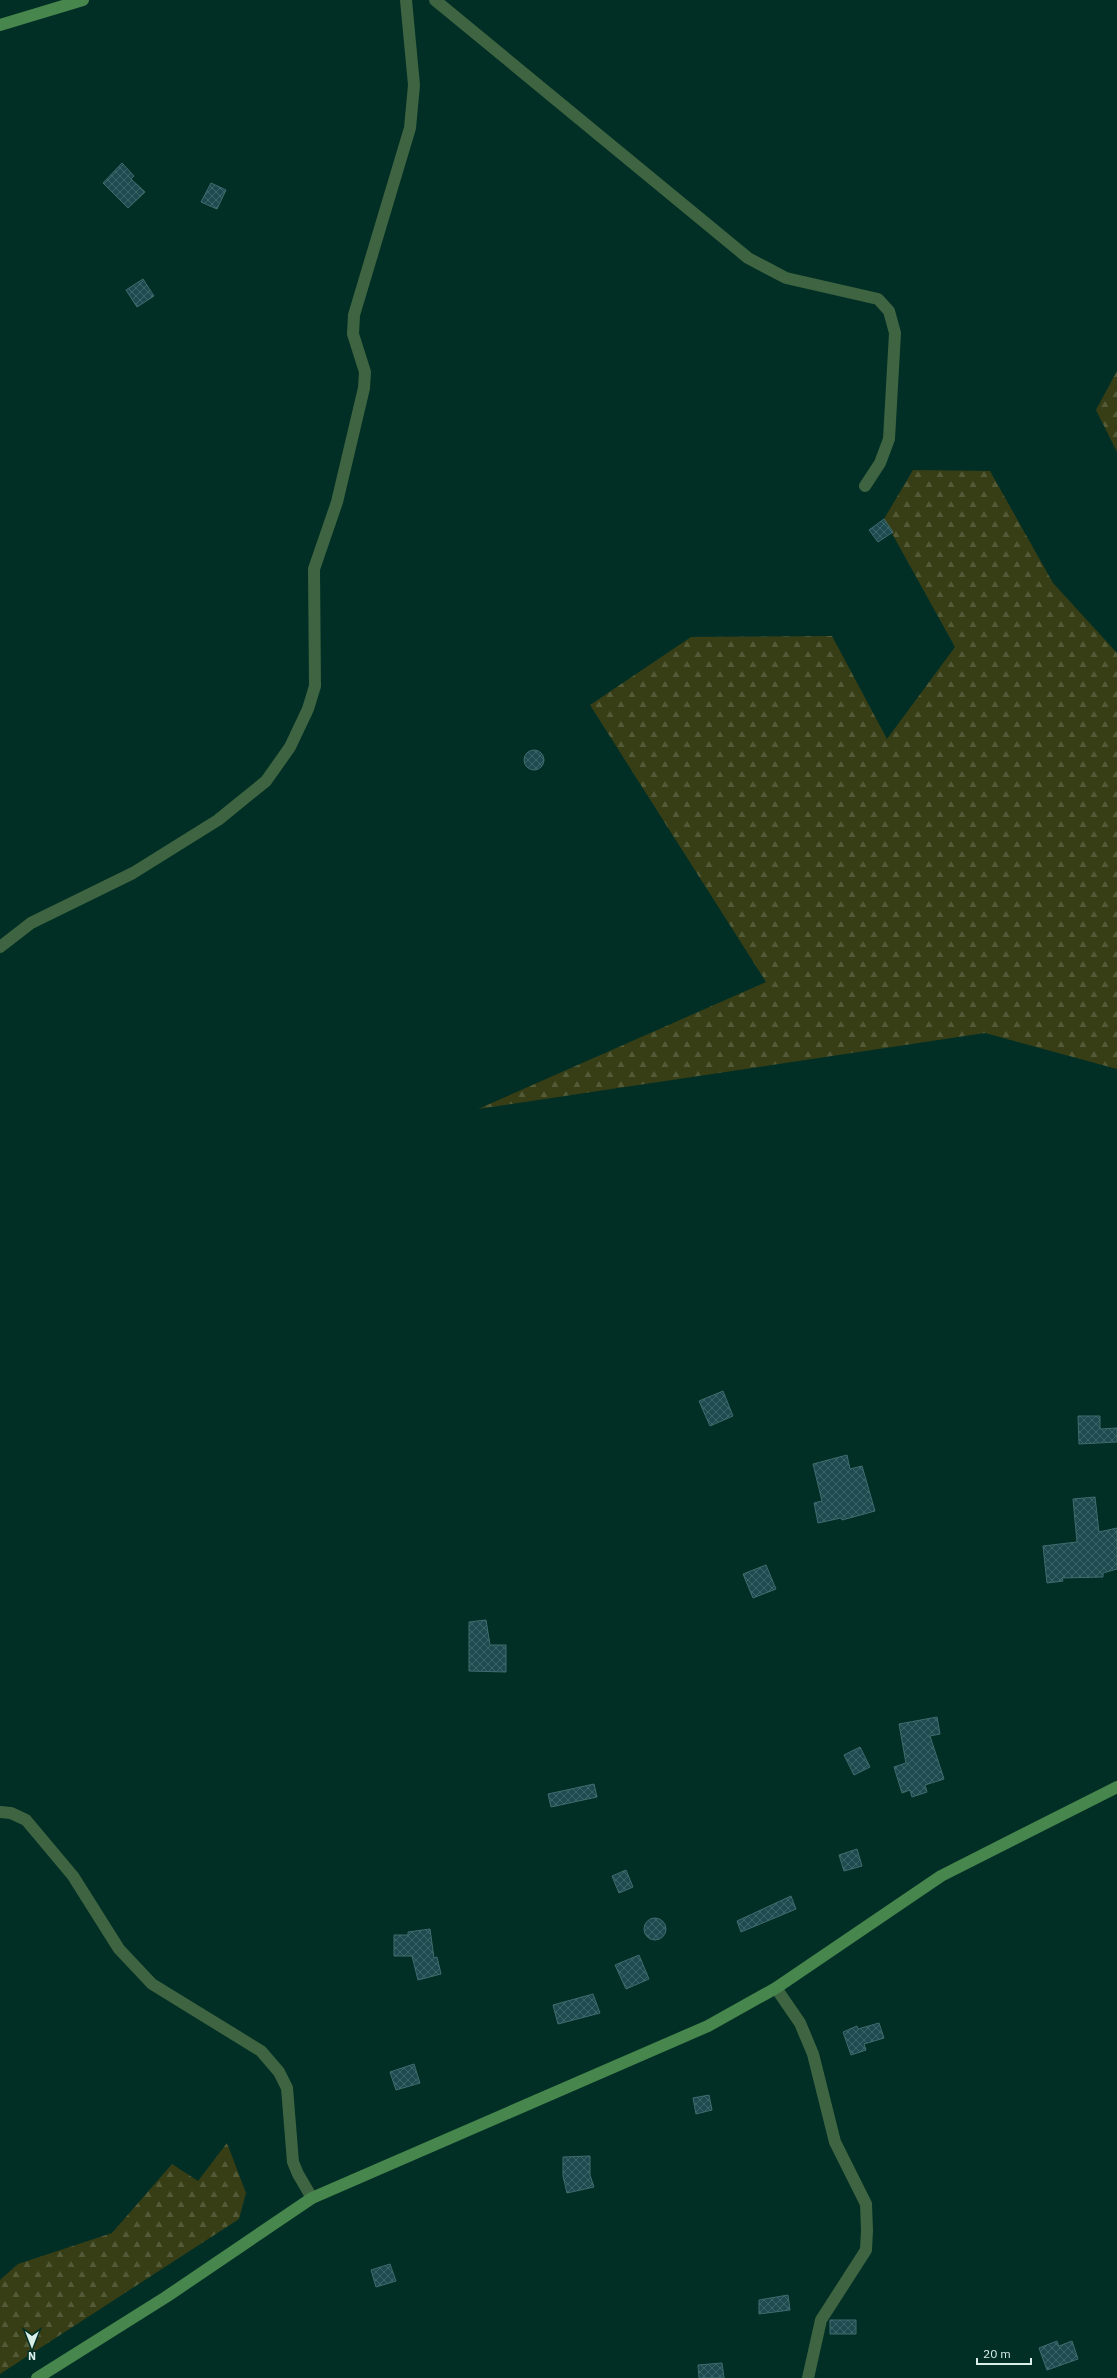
<svg xmlns="http://www.w3.org/2000/svg" width="1117" height="2378" viewBox="0 0 1117 2378" font-family="'IBM Plex Sans',sans-serif">
<style>
.forest{fill:url(#forest-firs)}
.building{fill:url(#building-cross-hatch);stroke:#406c70}
.lines{fill:none;stroke-linecap:round;stroke-linejoin:round}
.street{stroke:#3e6441;stroke-width:12}
.secondary{stroke:#47864d;stroke-width:12}
</style>
<defs>
<pattern id="forest-firs" width="22" height="20" patternUnits="userSpaceOnUse"><rect width="22" height="20" fill="#373e15"/><path d="M5 1l3.5 6h-7zM16 11l3.5 6h-7z" fill="#535a37"/></pattern>
<pattern id="building-cross-hatch" width="8" height="8" patternUnits="userSpaceOnUse"><rect width="8" height="8" fill="#1e4b4f"/><path d="M0 0l8 8M0 8l8-8" fill="none" stroke="#3e6568"/></pattern>
</defs>
<rect width="100%" height="100%" fill="#022f25"/>
<path class="forest" d="M1117,371v81l-21,-42z
M913,470l77,1 63,112 64,70v416l-132,-36 -507,76 288,-127 -176,-277 101,-68 141,-1 55,103 68,-92 -71,-128z
M227,2143l19,50 -7,26 -239,155v-94l18,-16 94,-31 60,-69 26,17z"/>
<path class="building" d="M122,163l12,13 -3,3 14,13 -17,16 -25,-25z
M211,183l15,7 -9,19 -16,-7z
M143,279l11,17 -17,11 -11,-17z
M884,519l9,13 -15,10 -9,-12z
M524 760a10 10 0 1 1 20 0a10 10 0 1 1-20 0Z
M723,1391l10,25 -23,10 -11,-25z
M1078,1416h22v13l17,-1v14l-38,2z
M847,1455l3,14 12,-3 13,45 -33,9 -1,-2 -23,5 -4,-20 8,-2 -9,-37z
M1095,1497l4,35 18,-4v41l-14,4v4l-41,1 1,3 -16,2 -4,-37 34,-4 -4,-43z
M766,1565l10,24 -23,9 -10,-24z
M486,1620l4,25h16v27l-37,-1v-49z
M937,1717l3,17 -10,2 14,43 -19,6 2,7 -15,5 -2,-7 -8,3 -8,-26 12,-4 -7,-39z
M860,1747l10,20 -16,8 -10,-20z
M594,1784l3,13 -46,10 -3,-13z
M857,1849l5,17 -18,5 -5,-16z
M626,1870l7,17 -14,6 -7,-17z
M791,1896l5,13 -55,23 -4,-11z
M644 1929a11 11 0 1 1 22 0a11 11 0 1 1-22 0Z
M430,1929l4,29 3,-1 4,17 -23,6 -6,-24h-18v-21h14v-3z
M639,1955l10,24 -23,10 -11,-24z
M593,1994l7,19 -42,11 -5,-19z
M879,2023l5,15 -20,6 2,6 -15,5 -8,-23 14,-6 1,3z
M414,2064l6,19 -24,7 -6,-18z
M709,2095l3,15 -16,4 -3,-16z
M590,2156v19l4,12 -27,6 -4,-17v-19z
M390,2264l6,17 -20,6 -5,-17z
M788,2295l2,15 -31,4v-14z
M830,2320h26v14h-26z
M1057,2341l2,5 13,-5 6,18 -31,11 -8,-22z
M722,2363l2,15h-25l-1,-13z"/>
<g class="lines">
<path class="street" d="M435,0l313,258 38,20 92,21 11,12 6,22 -6,106 -9,24 -15,23
M0,947l31,-24 102,-50 85,-53 48,-39 24,-34 18,-38 7,-23 -1,-117 23,-67 27,-114 1,-16 -12,-38 1,-19 56,-187 4,-43 -8,-85
M0,1812l11,1 15,7 47,56 46,73 33,35 109,67 18,21 8,16 6,74 5,12 14,24
M776,1988l24,35 13,31 22,88 31,62 1,26 -1,20 -45,70 -13,58"/>
<path class="secondary" d="M0,25l83,-25
M37,2378l129,-81 146,-99 396,-172 68,-38 165,-112 176,-89"/>
</g>
<g transform="translate(32 2346) rotate(180)" stroke="#022f25" stroke-width="3" paint-order="stroke">
<path d="M0-3L7 15L0 10L-7 15Z" fill="#d8eee7"/>
<text y="-6" font-size="11" font-weight="bold" text-anchor="middle" fill="#d8eee7">N</text>
</g>
<path d="M977 2358v6h54v-6" fill="none" stroke="#d8eee7" stroke-width="2"/>
<text x="983" y="2358" font-size="12" fill="#d8eee7" stroke="#022f25" stroke-width="3" paint-order="stroke">20 m</text>
</svg>
